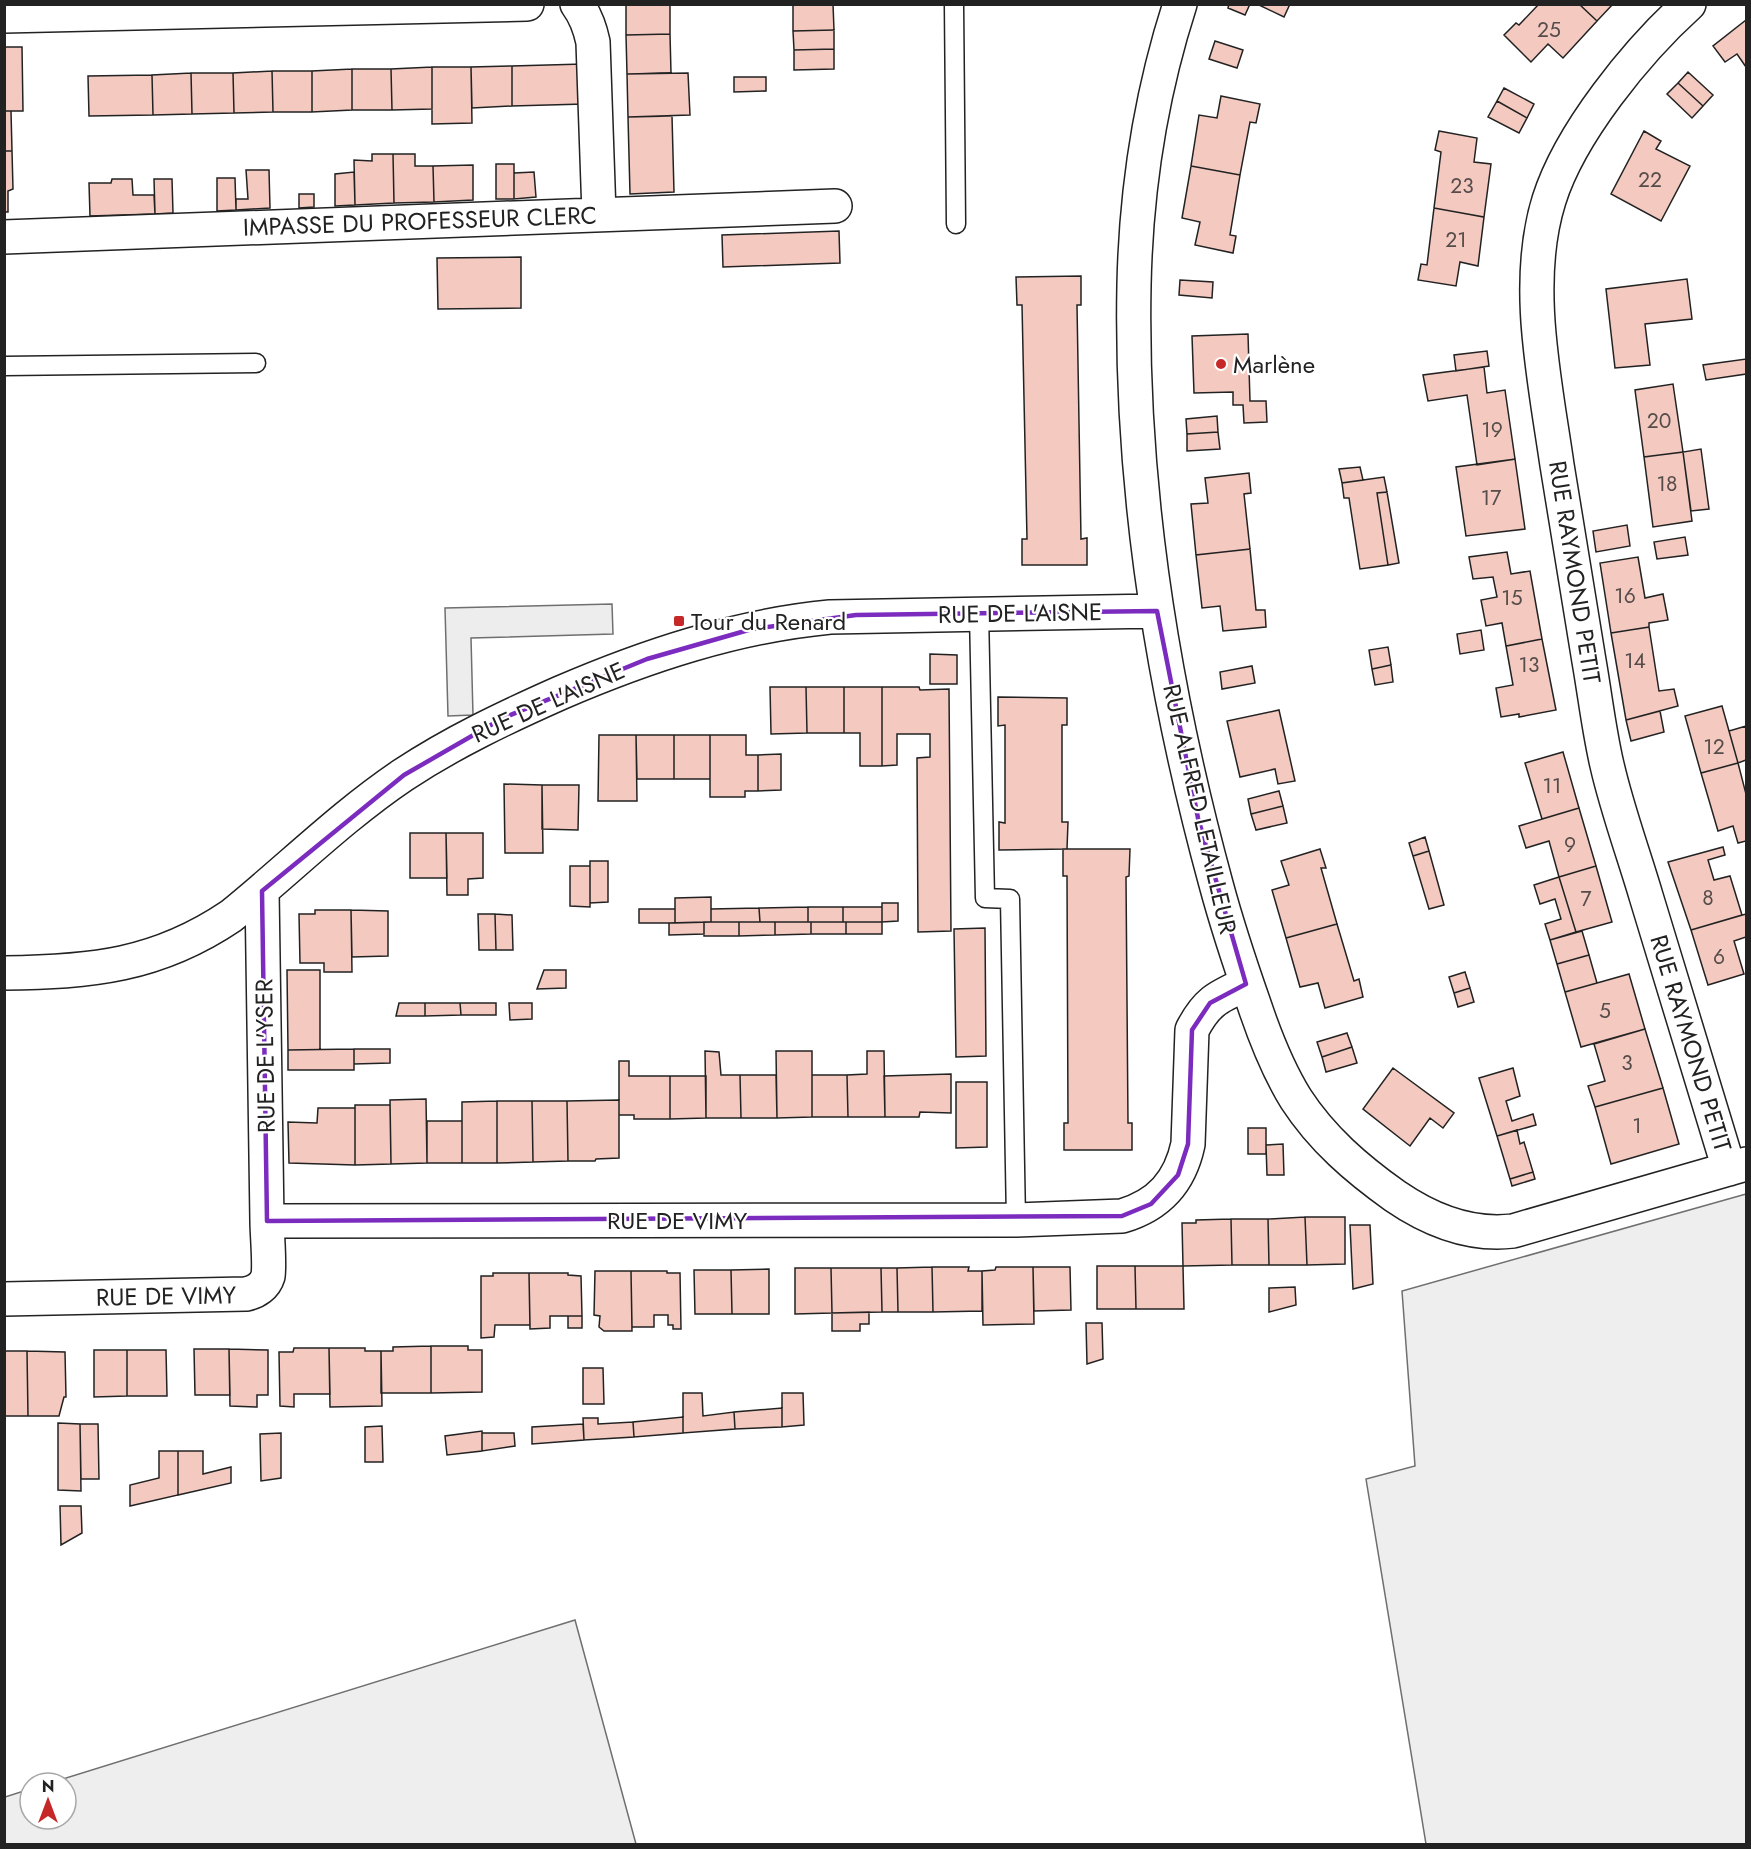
<svg xmlns="http://www.w3.org/2000/svg" width="1751" height="1849" viewBox="0 0 1751 1849" font-family="Jost,sans-serif">
<style>
.green{fill:#eee;stroke:#6f6f6f;stroke-width:1.5}
.parking{fill:#ededed;stroke:#6f6f6f;stroke-width:1.5}
.building{fill:#f3c9c0;stroke:#222;stroke-width:1.5}
.lines{fill:none;stroke-linecap:round;stroke-linejoin:round}
.lane-casing{stroke:#222;stroke-width:21}
.street-casing{stroke:#222;stroke-width:36}
.lane{stroke:#fff;stroke-width:18}
.street{stroke:#fff;stroke-width:33}
.marked{fill:none;stroke:#7b2cbf;stroke-width:4.5;stroke-linejoin:round}
.poi-dot{fill:#c62828;stroke:#fff;stroke-width:2}
.labels{text-anchor:middle;dominant-baseline:central;stroke-width:4.5;stroke-linejoin:round;paint-order:stroke}
.number-label{font-size:21px;fill:#564c4a}
.street-label{font-size:24px;fill:#222;stroke:#fff}
.poi-label{font-size:24px;fill:#222;stroke:#fff;text-anchor:start}
</style>
<rect width="100%" height="100%" fill="#fff"/>
<path class="green" d="M1746,1194v650h-320l-60,-365 49,-13 -13,-175z
M575,1620l61,224h-631v-47l25,-8v30h36v-36h-16z"/>
<path class="parking" d="M612,604l1,30 -142,4 2,77 -25,1 -3,-108z"/>
<path class="building" d="M626,4h44v30l-44,1z
M793,4h40l1,26 -41,1z
M1229,4h21l-5,11 -17,-7z
M1257,4h33l-6,13z
M1539,4h40l18,17 -34,37 -15,-14 -17,18 -27,-27 12,-12 3,2z
M1579,4h34l-16,17z
M1746,20v47l-9,-13 -12,8 -12,-16z
M834,30v19l-40,1 -1,-19z
M670,34l1,39 -44,1 -1,-39z
M1215,41l28,9 -6,18 -28,-9z
M4,47h18l1,64h-19z
M834,49v20l-40,1v-20z
M583,64l1,40 -72,2v-40z
M512,66v40l-40,2 -1,-41z
M432,67v42l-40,1 -1,-41z
M432,67h39l1,56 -40,1z
M352,69h39l1,41h-40z
M352,69v41l-40,2v-41z
M272,71l1,41 -39,1 -1,-40z
M272,71h40v41h-39z
M1688,72l25,23 -10,11 -25,-23z
M191,73l1,41 -39,1 -1,-40z
M191,73h42l1,40 -42,1z
M688,73l2,42 -62,2 -1,-43z
M152,75l1,40 -64,1 -1,-40z
M734,77h32v14l-32,1z
M1678,83l25,23 -11,12 -25,-24z
M1504,88l30,16 -7,14 -30,-17z
M1221,96l39,8 -4,19 -6,-1 -10,53 -49,-9 8,-51 18,3z
M1497,101l30,17 -8,15 -31,-16z
M4,111h7l1,40h-8z
M672,116l2,76 -44,2 -2,-77z
M1439,131l38,7 -3,24 17,2 -7,53 -50,-9 7,-56 -6,-2z
M1644,131l17,10 -5,8 34,17 -29,55 -50,-27z
M4,151h8l1,38 -5,2v21h-4z
M372,154h21l1,49 -39,2 -1,-45 18,1z
M393,154h22v12h18l1,36 -40,1z
M496,164h18v35h-18z
M473,165v35l-39,2 -1,-36z
M1191,166l49,9 -10,60 6,1 -3,17 -38,-8 5,-23 -18,-4z
M246,170h23l1,38 -34,2v-11h12z
M354,172l1,33 -20,1v-32z
M534,172l2,25 -22,2v-26z
M217,178h18l1,32 -19,1z
M112,179h20l1,16h21l1,19 -65,2 -1,-33h22z
M154,179h18l1,34 -18,1z
M299,194h15v13l-15,1z
M1434,208l50,9 -6,49 -18,-4 -4,24 -38,-6 3,-16 6,1z
M839,231l1,32 -117,4 -1,-32z
M521,257v51l-83,1 -1,-51z
M1081,276v29h-4l4,234 6,-1v27h-65v-26h5l-5,-234h-5l-1,-28z
M1687,279l5,40 -47,5 5,41 -35,3 -9,-79z
M1180,280l33,2 -1,16 -33,-3z
M1248,334l2,67h16l1,21 -23,1 -1,-18h-10v-13l-39,1 -2,-57z
M1487,351l2,15 -33,5 -2,-16z
M1746,359v15l-40,6 -3,-15z
M1484,367l3,26 18,-3 10,69 -38,6 -10,-70 -39,6 -5,-26z
M1673,384l10,68 -39,5 -9,-67z
M1217,416l1,16 -31,2 -1,-15z
M1218,432l2,17 -33,2v-17z
M1701,449l8,60 -18,2 -8,-59z
M1683,452l9,69 -39,6 -9,-70z
M1515,459l10,70 -59,7 -10,-69z
M1360,467l3,13 -21,3 -3,-14z
M1249,473l2,20 -7,1 6,55 -54,6 -5,-51 17,-1 -3,-25z
M1384,477l3,15 -10,1 11,72 -28,4 -11,-71h-5l-2,-15z
M1387,492l12,71 -11,2 -11,-72z
M1627,525l3,21 -34,6 -3,-21z
M1685,537l3,18 -31,4 -3,-17z
M1250,549l6,61h9l1,17 -43,4 -3,-25 -18,2 -6,-53z
M1507,552l4,22 19,-3 12,68 -36,7 -4,-23 -16,3 -5,-26 16,-3 -4,-20 -20,2 -4,-22z
M1638,557l7,41 18,-4 5,26 -19,3v4l-38,6 -11,-70z
M1649,627l10,64 15,-2 4,17 -52,14 -15,-87z
M1481,630l3,20 -24,4 -3,-20z
M1542,639l14,71 -37,7v-3l-18,3 -5,-29 17,-3 -7,-39z
M1388,647l3,18 -19,4 -3,-19z
M930,654l27,1v29h-27z
M1391,665l2,17 -18,3 -3,-16z
M1252,666l3,17 -33,6 -2,-17z
M770,687h36l1,46 -36,1z
M806,687h38v46h-37z
M844,687h38v79h-22v-33h-16z
M882,687h37l1,3 29,-1 2,242 -33,1 -1,-174 13,-1v-23h-33v31l-15,1z
M998,697l69,1v27h-5v97h6l-1,27 -68,1v-28l6,1v-98l-7,1z
M1722,706l16,57 -37,10 -16,-57z
M1279,710l16,71 -17,3 -3,-15 -35,8 -13,-56z
M1660,711l4,21 -33,9 -5,-21z
M1746,726v34l-8,3 -9,-32z
M599,735h37l1,66h-39z
M636,735h38v44h-37z
M674,735h36v44h-36z
M710,735h36v20h12v36h-13v6h-35z
M1563,752l16,56 -37,11 -17,-56z
M781,754v36l-23,1v-36z
M1738,763l8,31v47l-8,2 -5,-17 -15,5 -17,-58z
M504,784l38,1 1,68h-38z
M542,785h37l-1,45 -36,-1z
M1279,791l4,15 -32,8 -3,-15z
M1283,806l4,17 -31,7 -5,-16z
M1579,808l17,58 -37,11 -10,-36 -23,7 -7,-22z
M410,833h36l1,45h-37z
M446,833h37v45l-15,1v16h-21z
M1425,837l4,14 -16,5 -4,-13z
M1723,847l2,8 -17,5 6,20 16,-4 12,39 -51,15 -23,-68z
M1063,849h67l-1,27 -3,1 2,246h4v27h-68v-27h4l-1,-247h-4z
M1320,849l6,19h-5l16,56 -51,14 -14,-48 17,-5 -8,-24z
M1429,851l15,54 -15,4 -16,-53z
M590,861h18v41l-18,1z
M570,866h20v41l-20,-1z
M1596,866l16,56 -36,10 -17,-55z
M1559,877l17,55 -26,8 -5,-16 16,-5 -6,-20 -15,5 -6,-19z
M711,897v25l-36,1v-25z
M882,903h16v18l-16,1z
M808,907h35v15h-35z
M808,907v15h-48l-1,-14z
M843,907h39v15h-39z
M759,908l1,14h-49v-13z
M639,909h36v14h-36z
M315,910h36l1,62h-28v-9h-24l-1,-49h16z
M351,910l37,1v45l-36,1z
M478,914h17l1,36h-17z
M495,914l17,1 1,35h-17z
M1746,914v23l-12,4 10,33 -36,11 -17,-55z
M704,922v12l-35,1v-12z
M704,922h35v14h-35z
M739,922h36v13l-36,1z
M775,922h36v12l-36,1z
M811,922h35v12h-35z
M846,922h36v12h-36z
M1337,924l17,57 5,-2 4,18 -38,11 -7,-25 -18,4 -14,-49z
M985,928l1,128 -30,1 -2,-128z
M1582,931l7,24 -32,9 -7,-24z
M1589,955l8,28 -32,9 -8,-28z
M287,970h33v80h-32z
M544,970h22v18l-29,1z
M1465,972l5,16 -16,5 -5,-16z
M1629,974l16,55 -64,18 -16,-55z
M1470,988l4,14 -16,5 -4,-14z
M399,1003h26v13h-29z
M425,1003h35l1,12 -36,1z
M460,1003h36v12h-35z
M509,1003h23v16l-22,1z
M1645,1029l18,59 -68,19 -7,-21 17,-5 -11,-37z
M1347,1033l5,14 -30,10 -5,-15z
M1352,1047l5,16 -31,9 -4,-15z
M354,1049h36v14l-36,1z
M354,1049v21h-66v-20z
M705,1051l14,1 2,23h19l1,43h-35z
M776,1051h36v66l-35,1z
M867,1051h17l1,66h-37l-1,-42 20,-1z
M619,1061h10v15h41v43h-36v-4h-15z
M1393,1068l61,45 -11,15 -13,-10 -20,28 -47,-37z
M1513,1068l7,28 -14,5 6,20 21,-7 3,11 -39,11 -18,-58z
M951,1074v39l-31,-1 -1,5h-34l-1,-41z
M740,1075h36l1,43h-36z
M812,1075h35l1,42h-36z
M670,1076h36v42l-36,1z
M956,1082h31v65l-31,1z
M1663,1088l16,56 -68,20 -16,-57z
M426,1099l1,64 -36,1 -1,-64z
M619,1100v58l-23,1 -1,2h-27l-1,-60z
M497,1101h35l1,61 -36,1z
M497,1101v62h-35v-61z
M532,1101h35l1,60 -35,1z
M355,1105h35l1,59 -36,1z
M318,1108h37v57l-66,-2 -1,-41 29,1z
M427,1121h35v42h-35z
M1248,1128h18v26h-18z
M1517,1130l3,14 4,-2 9,30 -23,7 -13,-43z
M1283,1144l1,31h-17l-1,-30z
M1533,1172l2,7 -23,7 -2,-7z
M1305,1217h40v47l-38,1z
M1305,1217l2,48h-38l-1,-46z
M1231,1219h37l1,46h-37z
M1231,1219l1,46 -49,1 -1,-43h14v-3z
M1350,1225h20l3,59 -20,5z
M1097,1266h38l1,43h-39z
M1135,1266h48l1,43h-48z
M932,1267l1,45h-35l-1,-44z
M932,1267h37l-1,4h14v40l-49,1z
M996,1267h37l1,57 -51,1 -1,-54 13,-1z
M1033,1267h37l1,43 -37,1z
M795,1268h36l1,45 -37,1z
M831,1268h50l1,44 -50,1z
M881,1268h16l1,44h-16z
M769,1269v45h-37l-1,-44z
M694,1270h37l1,44h-37z
M595,1271h36l1,60h-28l-5,-4 1,-11 -6,-1z
M631,1271h36v2h13l1,56h-8v-4h-5v-10h-14v12h-22z
M493,1273h36l1,52h-35l-1,12 -13,1v-62h12z
M529,1273h39v2l13,1 1,40h-32v12l-20,1z
M1295,1287l1,18 -27,7v-24z
M869,1312v12h-9v7h-28v-18z
M568,1316h14v12h-14z
M1086,1323h16l1,36 -16,5z
M431,1346h37v4h14v42l-51,1z
M431,1346v47h-50v-42h12v-4z
M294,1348h35l1,46h-36v13l-14,-1 -1,-54h14z
M329,1348h36v3h16l1,55 -52,1z
M194,1349h35l1,46h-35z
M229,1349l39,1v45h-11v12l-27,-1z
M94,1350h33v46l-33,1z
M127,1350h39l1,46h-40z
M4,1351h23l1,65h-24z
M27,1351l38,1 1,45h-2l-5,19h-31z
M583,1368h20l1,36h-21z
M683,1393h19l1,23 31,-4 1,17 -52,4z
M782,1393h21l1,32 -22,2z
M782,1408v19l-47,2 -1,-17z
M683,1417v16l-49,4 -1,-15z
M583,1418h15v6l35,-2 1,15 -50,3z
M58,1423l22,1 1,67 -23,-1z
M80,1424h18l1,55h-18z
M583,1424l1,16 -52,4v-17z
M382,1426l1,36h-18v-35z
M482,1431v20l-35,4 -2,-19z
M281,1433v45l-20,3 -1,-47z
M482,1433h32l1,13 -33,5z
M159,1451h19v44l-48,11v-21l29,-7z
M178,1451h25v23l28,-7v16l-53,12z
M60,1506h21l1,27 -21,12z"/>
<g class="lines">
<defs>
<path id="lane" d="M954,4l2,220
M4,366l252,-3
M979,613l6,285 25,1 6,321"/>
<path id="street" d="M577,4c9,12 13,24 16,38l6,172
M1180,4c-30,93 -44,184 -46,281 -4,203 29,405 82,599 11,41 24,80 38,120 11,33 24,66 42,95 26,40 61,70 99,97 35,24 76,40 118,35l233,-67
M1689,4c-52,47 -119,129 -140,196 -26,83 -4,181 8,265 10,65 21,130 32,196 6,34 10,70 18,104 10,44 26,87 39,131 28,91 55,182 83,273
M4,16l523,-12
M4,237l831,-31
M262,891l5,330
M4,973c87,-1 153,-7 227,-57 58,-47 111,-100 172,-141 50,-33 103,-58 157,-82 86,-37 176,-67 270,-76l327,-6
M4,1299l242,-5c10,-2 19,-8 22,-18 2,-12 -1,-42 -1,-55l749,-1 106,-4c37,-11 58,-34 66,-72l4,-114c15,-29 26,-33 54,-46"/>
</defs>
<use href="#lane" class="lane-casing"/>
<use href="#street" class="street-casing"/>
<use href="#lane" class="lane"/>
<use href="#street" class="street"/>
</g>
<path class="marked" d="M1157,611l41,207 48,166 -36,19 -18,27 -4,114 -10,31 -27,29 -29,12 -855,5 -5,-330 142,-116 99,-57 144,-59 105,-30 104,-14z"/>
<g class="poi-dot">
<circle cx="1221" cy="364" r="6"/>
<rect x="673" y="615" width="12" height="12" rx="3"/>
</g>
<g class="labels">
<g class="number-label">
<text x="1549" y="30">25</text>
<text x="1650" y="180">22</text>
<text x="1462" y="186">23</text>
<text x="1456" y="240">21</text>
<text x="1659" y="421">20</text>
<text x="1492" y="430">19</text>
<text x="1667" y="484">18</text>
<text x="1491" y="498">17</text>
<text x="1625" y="596">16</text>
<text x="1512" y="598">15</text>
<text x="1635" y="661">14</text>
<text x="1529" y="665">13</text>
<text x="1714" y="747">12</text>
<text x="1552" y="786">11</text>
<text x="1570" y="845">9</text>
<text x="1708" y="898">8</text>
<text x="1586" y="899">7</text>
<text x="1719" y="957">6</text>
<text x="1605" y="1011">5</text>
<text x="1627" y="1063">3</text>
<text x="1637" y="1126">1</text>
</g>
<g class="street-label">
<text transform="translate(420 221) rotate(-2)">IMPASSE DU PROFESSEUR CLERC</text>
<text transform="translate(1575 572) rotate(81)">RUE RAYMOND PETIT</text>
<text transform="translate(1020 613) rotate(-1)">RUE DE L'AISNE</text>
<text transform="translate(548 702) rotate(-24)">RUE DE L'AISNE</text>
<text transform="translate(1200 809) rotate(77)">RUE ALFRED LETAILLEUR</text>
<text transform="translate(1691 1043) rotate(73)">RUE RAYMOND PETIT</text>
<text transform="translate(265 1056) rotate(-91)">RUE DE L'YSER</text>
<text x="677" y="1220">RUE DE VIMY</text>
<text transform="translate(166 1296) rotate(-1)">RUE DE VIMY</text>
</g>
<g class="poi-label">
<text x="1233" y="364">Marlène</text>
<text x="691" y="621">Tour du Renard</text>
</g>
</g>
<rect width="1751" height="1849" fill="none" stroke="#222222" stroke-width="12"/>
<g transform="translate(48 1801)"><circle r="28" fill="#ffffff" stroke="#a7a7a7" stroke-width="1.5"/>
<path d="M0-4.5L10 22L0 15L-10 22Z" fill="#c62828"/>
<text y="-9" font-size="16" font-weight="bold" text-anchor="middle" fill="#222222">N</text>
</g>
</svg>
